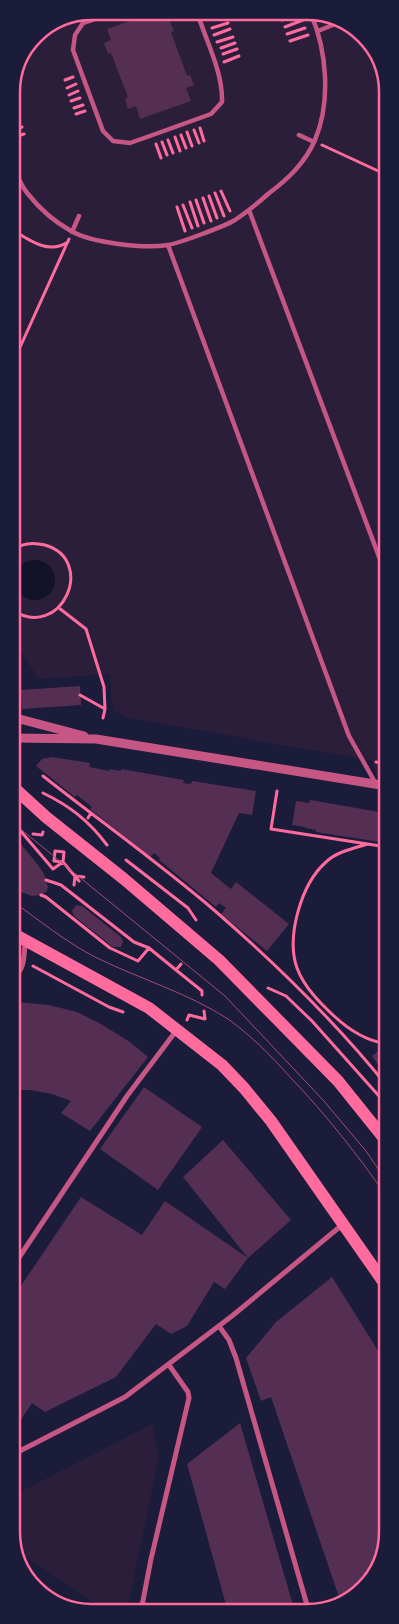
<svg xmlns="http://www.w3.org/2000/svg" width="399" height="1624" viewBox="0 0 399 1624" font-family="'Nunito Sans',sans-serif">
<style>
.green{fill:#2a1e3b}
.water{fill:#12122b}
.building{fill:#542f53}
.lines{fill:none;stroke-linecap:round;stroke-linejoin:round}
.path{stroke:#ff6b9d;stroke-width:3}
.pedestrian{stroke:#c65784;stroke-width:4.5}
.minor{stroke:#c65784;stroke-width:5}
.tertiary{stroke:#c65784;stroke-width:9}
.primary{stroke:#ff6b9d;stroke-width:12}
.tram{stroke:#a44b75;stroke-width:1}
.rim{fill:none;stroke:#ff6b9d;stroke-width:2.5}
</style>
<rect width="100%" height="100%" fill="#1b1b3a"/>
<path class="green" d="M92,11l236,3 40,24 19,43v696l-10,-1 -5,-15 -247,-44 -11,-6 -3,-12 -1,-25 -71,5 -27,-41 -1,-551 24,-52z
M152,1424l7,33 -32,154h-22l-89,-61 -4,-7v-47z"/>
<path class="water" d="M15 580a20 20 0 1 1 40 0a20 20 0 1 1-40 0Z"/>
<path class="building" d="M155,12h4l3,10 7,-3 5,12 -3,1 16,44 3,-1 4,10 -8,3 5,13 -51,18 -4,-13 -8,3 -3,-10 3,-2 -17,-44 -3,1 -4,-11 7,-3 -4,-11z
M80,686l1,19 -59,4 -1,-19z
M52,757l38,6 -1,4 20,4v-2l12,2v-2l63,11 -1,3 8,1 1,-3 64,10 -4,24 -13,-2 -28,60 20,16 5,-7 53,42 -22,27 -46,-37 5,-6 -7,-5 -3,4 -57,-47 1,-2 -6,-5 -4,4 -60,-48 2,-2 -15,-12 -2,2 -39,-31 6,-7z
M310,800l75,13 2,1v28l-6,-1 -1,1 -64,-10v-2l-11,-2v-1l-13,-2 4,-24 13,2z
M12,833l26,32 6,9 4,13 -1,4 -5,4 -10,1 -20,-7z
M76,905l6,1 39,31 2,5 -2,5h-8l-39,-31 -2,-5z
M16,1002l33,3 28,7 24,12 29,18 18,15 -58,74 -29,-18 10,-12 -19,-7 -22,-4h-18v-87z
M385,1046l2,4v27l-15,-21z
M144,1087l58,40 -44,63 -58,-41z
M223,1140l68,80 -43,38 -65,-81z
M81,1197l61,38 23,-34 83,57 -23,31 -11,-7 -27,44 -16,8 -15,-10 -40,53 -71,35 -13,-9 -16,24 -4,2v-130z
M332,1277l50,80 6,5v175l-20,49 -28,14 -69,-203 -10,4 -15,-43 30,-36z
M240,1423l55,189h-67l-41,-148z"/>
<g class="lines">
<path class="path" d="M282,20l18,-6
M285,27l18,-7
M212,28l16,-5
M287,34l18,-6
M214,35l16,-6
M290,41l18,-6
M217,42l16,-5
M221,48l14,-5
M223,54l14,-5
M224,62l15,-6
M65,80l8,-3
M67,88l9,-4
M69,95l9,-4
M11,99h1
M71,101l9,-3
M11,108l3,-1
M74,108l9,-3
M76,114l9,-3
M11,115l6,-2
M11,123l8,-3
M200,128l4,13
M194,130l5,13
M11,131l11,-4
M187,132l5,14
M181,135l5,13
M175,137l5,14
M11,138l13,-4
M168,140l5,13
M162,142l5,13
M156,144l5,14
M322,145l65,30
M221,191l9,20
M215,193l9,23
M209,196l8,22
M203,198l8,23
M196,200l8,23
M190,202l8,24
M183,205l9,23
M177,207l8,24
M11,229c18,11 37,26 57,13
M12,365l57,-126
M12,551c9,-8 21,-9 33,-6 52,15 17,97 -33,65
M59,608l27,21 18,58 1,22 -2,9
M80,695l25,14
M376,762l11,2
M43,776c57,45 116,87 171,134 60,52 124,115 173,176
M277,791l-6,38 116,18
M43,793c27,13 46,28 64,52
M17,811l1,17 35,41 10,-7 16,19
M88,818l3,-5
M33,834l9,1 1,-3
M368,844c-14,4 -32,8 -42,18 -25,22 -40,75 -29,106 7,19 23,35 37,48 16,15 32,25 53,28
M55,851l9,1 -1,10 -9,-1z
M126,860l62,48 8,12
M46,880l15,5 73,57 15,6 27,22
M74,885l1,-9 9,1
M41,895l5,2 64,51 28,13 11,-13
M181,964l-5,6 26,21v4
M33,966l76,41 14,5
M268,988l18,8 26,25 75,84
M187,1020l2,-5 16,4 -1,-8"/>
<path class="pedestrian" d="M115,12l-32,11 -8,12 -2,15 30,81 10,10 17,2 17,-6 64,-23 11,-12c1,-30 -16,-61 -25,-90
M318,31l22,-9
M299,135l15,7
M11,156c4,14 8,27 17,38 11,14 27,28 43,37 21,12 73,18 97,14 12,-2 57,-19 67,-25 12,-8 23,-17 33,-26 20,-15 37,-31 47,-54 16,-38 12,-89 -4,-126
M249,210l138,368
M72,232l7,-16
M168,245l181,491 27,48"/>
<path class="minor" d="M12,979c13,-8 12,-23 13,-37
M12,1268l115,-172 49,-65
M219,1326l10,14 7,18 73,254
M12,1455l113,-58 107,-81 110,-91
M141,1611l10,-52 38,-161 -1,-6 -19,-27"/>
<path class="tertiary" d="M12,717l72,19
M12,738l84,1 291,47"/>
<path class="primary" d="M12,786l34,31 78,62 95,81 119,121 49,61
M12,933l137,75 73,57 22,23 27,33 116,166"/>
<path class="tram" d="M12,822l213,174 98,104 43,51 21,31
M12,901c27,19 55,42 85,57 43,21 91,35 131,61 24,17 44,38 64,60 35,37 66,76 95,118"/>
</g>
<path d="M0 0H399V1624H0ZM92 20H307A72 72 0 0 1 379 92V1532A72 72 0 0 1 307 1604H92A72 72 0 0 1 20 1532V92A72 72 0 0 1 92 20Z" fill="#1b1b3a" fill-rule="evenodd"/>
<path class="rim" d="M92 20H307A72 72 0 0 1 379 92V1532A72 72 0 0 1 307 1604H92A72 72 0 0 1 20 1532V92A72 72 0 0 1 92 20Z"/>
</svg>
